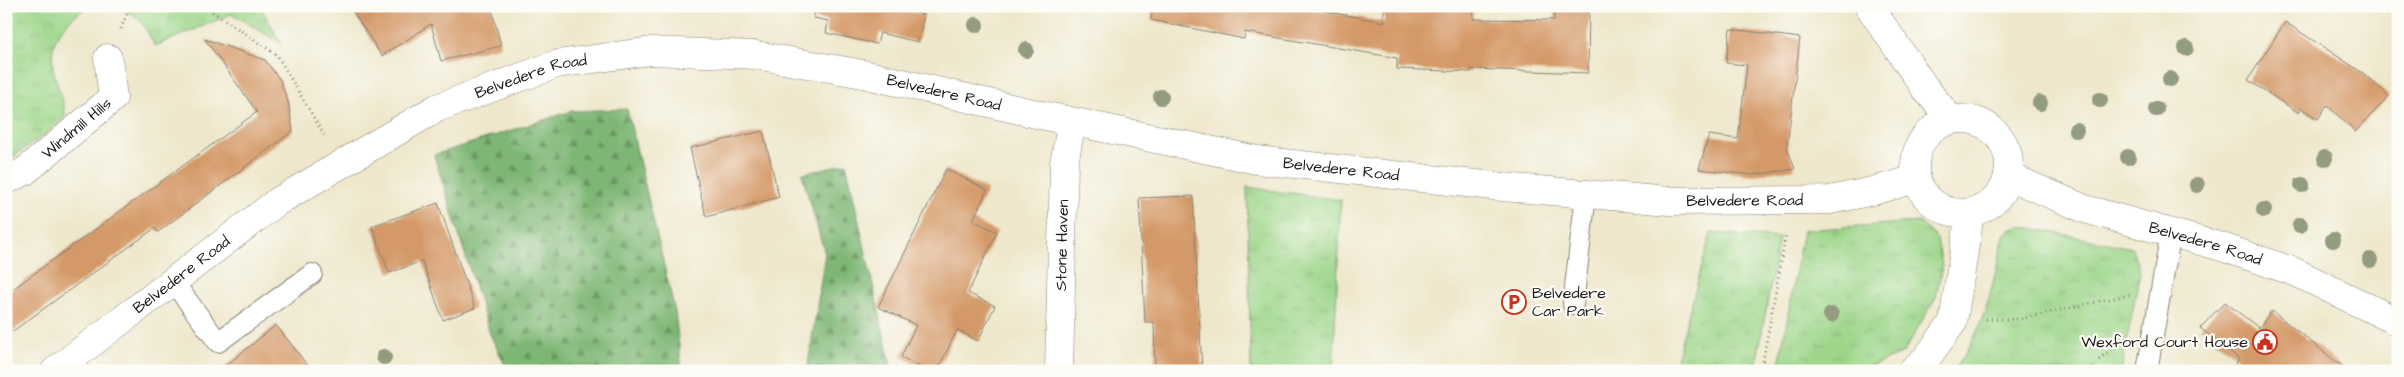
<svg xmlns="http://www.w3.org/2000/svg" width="2404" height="377" viewBox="0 0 2404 377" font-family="'Architects Daughter',sans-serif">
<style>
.grass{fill:url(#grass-tufts);stroke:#5c7952}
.forest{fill:url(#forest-firs);stroke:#4d6a48}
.building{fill:#d49967}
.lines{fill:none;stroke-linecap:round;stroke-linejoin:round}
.lane-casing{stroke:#858274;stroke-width:22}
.street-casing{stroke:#858274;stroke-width:29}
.secondary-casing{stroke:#858274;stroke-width:29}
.path{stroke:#858274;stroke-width:3;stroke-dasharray:1 4;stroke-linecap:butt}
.lane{stroke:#fff;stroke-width:20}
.street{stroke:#fff;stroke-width:28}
.secondary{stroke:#fff;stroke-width:28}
.tree{fill:#939b80}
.labels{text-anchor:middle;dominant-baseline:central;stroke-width:4.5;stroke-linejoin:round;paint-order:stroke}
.street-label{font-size:16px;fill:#1c1c1c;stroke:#fdfcf7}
.poi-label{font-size:16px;fill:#1c1c1c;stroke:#fdfcf7;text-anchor:start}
</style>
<defs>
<pattern id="grass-tufts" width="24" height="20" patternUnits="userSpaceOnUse" patternTransform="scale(1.25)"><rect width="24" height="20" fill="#9dd689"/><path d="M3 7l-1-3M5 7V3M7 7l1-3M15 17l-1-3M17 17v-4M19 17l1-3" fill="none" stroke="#87b776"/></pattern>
<pattern id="forest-firs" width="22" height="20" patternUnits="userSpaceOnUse" patternTransform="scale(1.25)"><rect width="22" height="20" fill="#7eb775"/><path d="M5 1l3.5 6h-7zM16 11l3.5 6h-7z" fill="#66945f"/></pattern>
</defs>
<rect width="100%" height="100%" fill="#fdfcf7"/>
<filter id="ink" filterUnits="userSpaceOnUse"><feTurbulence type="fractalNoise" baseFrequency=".02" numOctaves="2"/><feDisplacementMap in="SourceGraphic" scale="10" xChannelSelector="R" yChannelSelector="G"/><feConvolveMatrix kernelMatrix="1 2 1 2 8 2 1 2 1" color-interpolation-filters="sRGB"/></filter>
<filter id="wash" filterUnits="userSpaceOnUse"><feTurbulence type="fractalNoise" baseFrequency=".0096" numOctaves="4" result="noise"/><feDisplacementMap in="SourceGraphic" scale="20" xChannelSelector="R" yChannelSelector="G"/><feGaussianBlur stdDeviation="1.12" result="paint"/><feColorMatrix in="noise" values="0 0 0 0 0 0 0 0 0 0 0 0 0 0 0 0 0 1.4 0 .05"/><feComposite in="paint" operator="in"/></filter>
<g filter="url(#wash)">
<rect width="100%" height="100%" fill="#eee7cb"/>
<path class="grass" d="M6,6h254l21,37 -49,-29 -77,32c-18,-37 -27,-38 -67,-40 -36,26 -43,42 -29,84 3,10 6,16 6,27l-13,12 -46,33z
M1247,187l94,13 -8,171h-82z
M1919,222l18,17 5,27 -6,31 -33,56 -44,18h-81l25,-141z
M2021,226l111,22 8,24 -19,99h-169c33,-37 41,-89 52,-136l6,-5z
M1711,233l68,5 -24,133h-82z"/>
<path class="forest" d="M627,109l48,203 7,59h-174l-18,-37 -56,-179 138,-44z
M846,163l46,208h-85l18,-117 -23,-80z"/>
<g id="blocks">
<path class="building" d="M349,6h142l10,40 -60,15 -10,-37 -49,32z
M815,6h72l37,9 -6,27 -38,-9 -3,11 -51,-11 2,-12 -14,-3z
M1153,6h166l-1,4 66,12v-16h90l-1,13 81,1v-14h35l-1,67 -117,-4v3l-74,-3v-11l-152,-26 -1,7 -93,-19z
M2285,22l78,51 26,23 -34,36 -28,-27 -9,14 -17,-11 -2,5 -51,-33z
M1730,29l70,9 -13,109 8,22 -42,6 -54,-6 10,-34 29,4 9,-74 -21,-2z
M205,39l60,21 15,20 8,22 5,29 -135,101 -3,-4 -149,108v-42l251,-182z
M763,131l16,66 -73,20 -16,-69z
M946,169l41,21 -14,30 24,12 -29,61 27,13 -17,35 -21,-11 -20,41h-9l-27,-14 15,-32 -38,-18z
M1193,196l9,175h-47l-1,-49h-9l-6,-124z
M438,203l37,105 -32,12 -21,-59 -33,12 -17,-47z
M2225,302l34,26 13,-17 76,60h-118l9,-12 -39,-31z
M276,325l36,46h-93z"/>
</g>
</g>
<g filter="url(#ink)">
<use href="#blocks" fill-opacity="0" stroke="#858274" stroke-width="1"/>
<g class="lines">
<defs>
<path id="lane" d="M172,280l46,62 94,-68
M1573,304l13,-110
M2147,371l24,-139"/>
<g id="street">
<path id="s1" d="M6,180l18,-8 89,-74 -5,-40"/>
<path id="s2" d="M1059,370l5,-207 8,-41"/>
</g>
<g id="secondary">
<path d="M1869,6l56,82 26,32"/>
<circle cx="1962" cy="166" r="47"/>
<path id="s3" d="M2008,176l77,33 137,38 73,25 103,50"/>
<path id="s4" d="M55,371l222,-169 160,-94 120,-44 94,-13 105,4 107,19 178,41 216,45 246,27 167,14 160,-1 43,-9 43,-12"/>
<path d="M1912,371l14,-12 27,-37 17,-109"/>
</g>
</defs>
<use href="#lane" class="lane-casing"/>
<use href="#street" class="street-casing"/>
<use href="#secondary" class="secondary-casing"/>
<path class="path" d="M204,6l73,49 47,80
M6,8l2,-2
M121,29l9,-23
M1986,319h34l112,-25
M1673,370l2,1
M1761,371l25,-137
M2089,371l14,-15 18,-12"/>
<use href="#lane" class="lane"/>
<use href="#street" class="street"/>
<use href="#secondary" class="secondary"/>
</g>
<g class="tree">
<circle cx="976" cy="25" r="8"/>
<circle cx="2186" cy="48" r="8"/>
<circle cx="1026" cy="50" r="8"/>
<circle cx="2170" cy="79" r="8"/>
<circle cx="1161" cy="97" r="8"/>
<circle cx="2100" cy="100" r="8"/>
<circle cx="2040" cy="103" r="8"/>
<circle cx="2156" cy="109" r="8"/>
<circle cx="2076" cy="130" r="8"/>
<circle cx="2128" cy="157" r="8"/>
<circle cx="2325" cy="158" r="8"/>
<circle cx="2197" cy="185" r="8"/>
<circle cx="2302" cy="185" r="8"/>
<circle cx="2264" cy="210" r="8"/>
<circle cx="2300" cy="225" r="8"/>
<circle cx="2333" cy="240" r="8"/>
<circle cx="2370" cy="260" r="8"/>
<circle cx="1831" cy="315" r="8"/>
<circle cx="384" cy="357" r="8"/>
</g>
</g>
<defs>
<symbol id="parking-ring" viewBox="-11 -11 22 22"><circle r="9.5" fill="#fdfcf7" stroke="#c8321e" stroke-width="1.5"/><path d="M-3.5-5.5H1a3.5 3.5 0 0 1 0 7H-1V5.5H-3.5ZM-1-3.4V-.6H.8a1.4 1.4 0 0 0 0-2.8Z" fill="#c8321e"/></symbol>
<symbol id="civic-ring" viewBox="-11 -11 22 22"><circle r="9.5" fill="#fdfcf7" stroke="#c8321e" stroke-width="1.5"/><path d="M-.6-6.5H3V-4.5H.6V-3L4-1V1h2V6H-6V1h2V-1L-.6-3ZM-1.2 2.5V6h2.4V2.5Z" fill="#c8321e"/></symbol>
</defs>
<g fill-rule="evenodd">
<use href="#parking-ring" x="1500" y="288" width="28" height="28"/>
<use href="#civic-ring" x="2251" y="328" width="28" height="28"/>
</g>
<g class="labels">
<g class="street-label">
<text stroke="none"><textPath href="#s4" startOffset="564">Belvedere Road</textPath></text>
<text stroke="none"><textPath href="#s4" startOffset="984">Belvedere Road</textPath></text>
<text stroke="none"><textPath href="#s1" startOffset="88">Windmill Hills</textPath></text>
<text stroke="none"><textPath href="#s4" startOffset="1389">Belvedere Road</textPath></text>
<text stroke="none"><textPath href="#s4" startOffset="1794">Belvedere Road</textPath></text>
<text stroke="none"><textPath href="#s3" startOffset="209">Belvedere Road</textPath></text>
<text stroke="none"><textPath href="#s2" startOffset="125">Stone Haven</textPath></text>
<text stroke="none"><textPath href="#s4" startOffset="159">Belvedere Road</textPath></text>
</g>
<g class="poi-label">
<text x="1532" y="293">Belvedere<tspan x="1532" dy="18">Car Park</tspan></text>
<text x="2248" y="342" text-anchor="end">Wexford Court House</text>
</g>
</g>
<rect width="2404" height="377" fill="none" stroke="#fdfcf7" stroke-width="25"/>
</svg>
